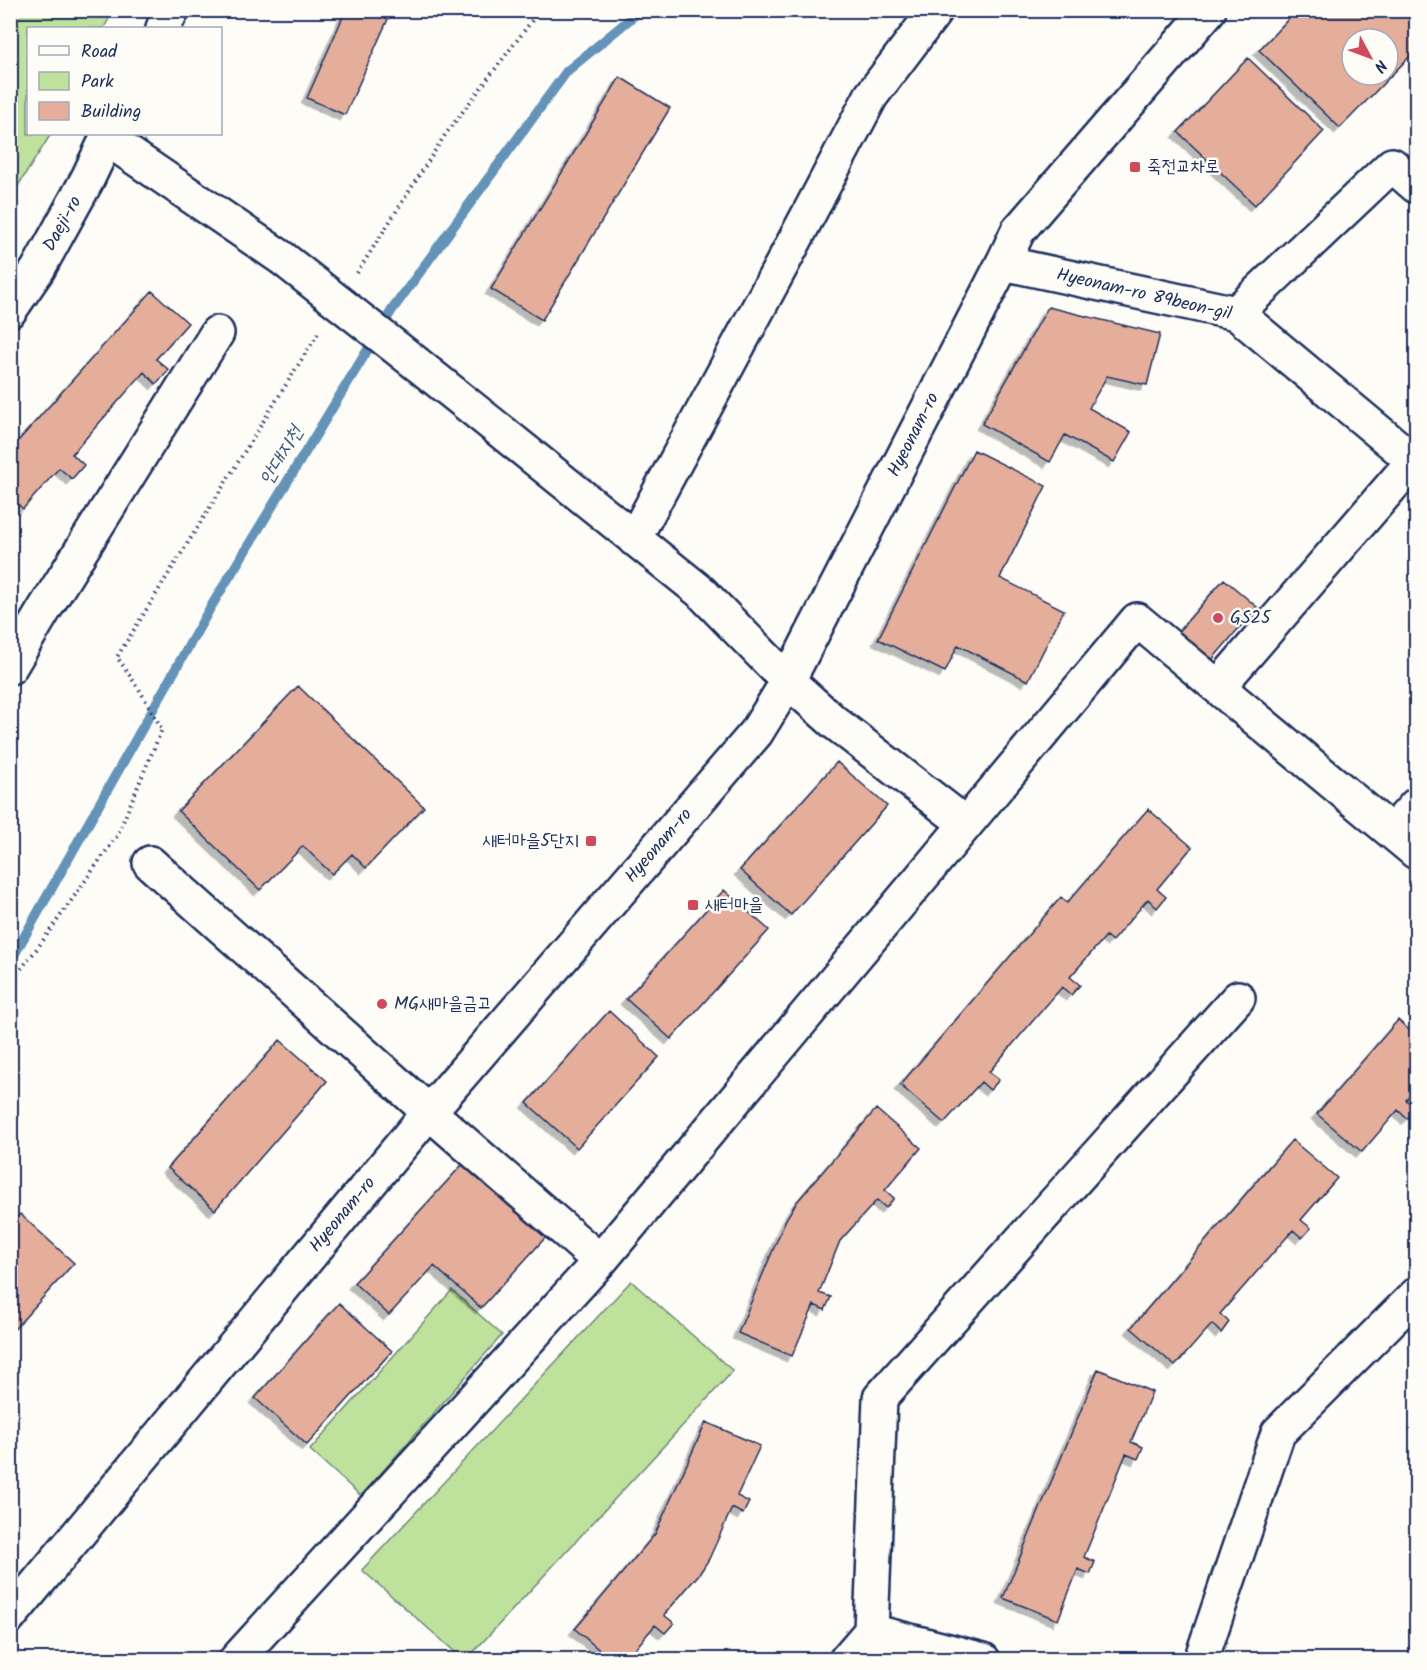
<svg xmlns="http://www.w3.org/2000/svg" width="1427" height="1670" viewBox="0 0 1427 1670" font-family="Kalam,'Poor Story',sans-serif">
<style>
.green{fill:#bee19b;stroke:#6c887c;stroke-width:1.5}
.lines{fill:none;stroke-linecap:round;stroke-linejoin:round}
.stream{stroke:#6493b9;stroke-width:10}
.building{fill:#e5ae9b;stroke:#1b2f5e;stroke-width:1.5;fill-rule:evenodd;filter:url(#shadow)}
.street-casing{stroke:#1b2f5e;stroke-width:38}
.secondary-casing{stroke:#1b2f5e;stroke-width:38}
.path{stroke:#1b2f5e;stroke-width:4;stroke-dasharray:1.5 4.5;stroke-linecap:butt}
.street{stroke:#fdfcf7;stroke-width:33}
.secondary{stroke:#fdfcf7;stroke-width:33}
.street-bridge-casing{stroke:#1b2f5e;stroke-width:38;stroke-linecap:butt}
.street-bridge{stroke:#fdfcf7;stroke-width:33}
.poi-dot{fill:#d1495b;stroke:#fdfcf7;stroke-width:2}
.labels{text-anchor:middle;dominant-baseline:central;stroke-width:5;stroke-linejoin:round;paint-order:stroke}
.poi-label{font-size:18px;fill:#1b2f5e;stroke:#fdfcf7;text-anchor:start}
.street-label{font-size:18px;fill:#1b2f5e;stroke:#fdfcf7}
.water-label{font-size:20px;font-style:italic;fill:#395984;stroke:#fdfcf7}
</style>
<defs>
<filter id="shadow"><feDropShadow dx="-5.5" dy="5.5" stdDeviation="0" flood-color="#0004"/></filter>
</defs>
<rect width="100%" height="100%" fill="#fdfcf7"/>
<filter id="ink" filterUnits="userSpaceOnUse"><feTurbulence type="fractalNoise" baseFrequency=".0167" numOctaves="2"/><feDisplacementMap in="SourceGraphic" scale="12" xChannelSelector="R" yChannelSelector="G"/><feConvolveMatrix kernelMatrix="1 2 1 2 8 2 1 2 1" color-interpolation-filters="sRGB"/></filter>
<g filter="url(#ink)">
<path class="green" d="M11,10l102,1 -9,17h-76v106h23l-40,63z
M631,1281l102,90 -266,288h-4l-101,-89z
M452,1290l50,45 -141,161 -51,-46z"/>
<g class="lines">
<path class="stream" d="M10,962l199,-352 183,-300 175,-239 74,-61"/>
</g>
<path class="building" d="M346,10h46l-47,105 -38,-17z
M1297,10h119v40l-76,78 -81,-78zM1352,39h36v36h-36z
M1248,58l76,73 -69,74 -77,-73z
M620,77l50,31 -128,212 -51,-31z
M152,291l36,32 -32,36 13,11 -13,14 -12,-12 -72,82 12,11 -12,14 -13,-11 -36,41 -13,-12v-47z
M1048,307l112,27 -13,51 -40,-9 -18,32 42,24 -17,30 -49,-27 -15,27 -68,-38z
M974,450l72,36 -46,92 64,32 -36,71 -70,-36 -13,27 -67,-33z
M1224,579l33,28 -47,55 -33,-29z
M298,686l126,121 -58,61 -14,-14 -20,20 -29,-28 -43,44 -82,-79z
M837,762l50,44 -96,109 -51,-45z
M1148,809l44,38 -35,42 9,8 -9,11 -9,-9 -36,42 -6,-5 -36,41 10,8 -9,10 -9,-8 -73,85 10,8 -9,10 -9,-8 -37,41 -44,-38 161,-188 6,6z
M724,890l45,40 -98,109 -45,-40z
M609,1011l50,46 -82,91 -50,-45z
M1398,1020l18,16v53l-10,11 10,9 -9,10 -9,-9 -36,42 -45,-38z
M280,1040l47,41 -112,129 -47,-42z
M876,1109l45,39 -36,42 9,8 -8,10 -9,-8 -37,41 -21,52 12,4 -6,13 -11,-5 -22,51 -54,-23 48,-114 10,-16z
M1292,1140l45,38 -36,42 10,8 -9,10 -9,-8 -73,84 9,8 -8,11 -9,-9 -37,42 -44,-38z
M473,1153l82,74 -74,81 -47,-42 -45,49 -35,-32z
M20,1214l54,49 -64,71v-110z
M339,1303l53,48 -85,94 -52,-47z
M1098,1369l54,23 -21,50 12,5 -5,12 -12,-5 -42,103 11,5 -5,12 -12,-5 -20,51 -55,-22z
M706,1422l54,24 -23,50 12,6 -6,12 -11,-6 -23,51 -9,14 -36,42 10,8 -9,10 -10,-8 -29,35h-15l-36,-31 80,-95z"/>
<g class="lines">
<defs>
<path id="street" d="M106,138l176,120
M1003,263l233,50 178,148
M1236,313l156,-148 24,21
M417,364l284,228 87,89 46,41 132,102
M634,539l152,-282 85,-161 65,-86
M10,667l34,-57 173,-277
M1218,687l198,-229
M1392,832l24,-27
M150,863l279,249 171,149
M871,1631l9,-233 358,-400
M236,1660l364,-399 537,-641 279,232
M846,1660l25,-29 112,29
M1201,1660l77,-227 138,-138"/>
<path id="secondary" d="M163,28l9,-18
M10,310l28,-41 49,-89 22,-46
M10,1616l419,-504 327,-379 32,-52 215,-418 15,-32 191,-221"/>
</defs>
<use href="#street" class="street-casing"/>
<use href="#secondary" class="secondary-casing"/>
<path class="path" d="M357,273l88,-138 95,-125
M10,983l29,-37 78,-110 45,-107 -23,-40 -22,-32 203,-327"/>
<use href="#street" class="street"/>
<use href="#secondary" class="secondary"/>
<defs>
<path id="street-bridge" d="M282,258l135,106"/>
</defs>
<use href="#street-bridge" class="street-bridge-casing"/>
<use href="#street-bridge" class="street-bridge"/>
</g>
</g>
<g class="poi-dot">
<rect x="1129" y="161" width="12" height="12" rx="3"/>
<circle cx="1218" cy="618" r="6"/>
<rect x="585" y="835" width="12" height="12" rx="3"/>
<rect x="687" y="899" width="12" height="12" rx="3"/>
<circle cx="382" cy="1004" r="6"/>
</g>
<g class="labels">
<g class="poi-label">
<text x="1147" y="167">죽전교차로</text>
<text x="1230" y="618">GS25</text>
<text x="579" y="841" text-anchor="end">새터마을5단지</text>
<text x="705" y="905">새터마을</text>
<text x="394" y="1004">MG새마을금고</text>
</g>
<g class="street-label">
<text transform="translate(63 224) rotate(-61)">Daeji-ro</text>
<text transform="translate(1144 295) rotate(13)">Hyeonam-ro 89beon-gil</text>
<text transform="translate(914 435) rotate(-63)">Hyeonam-ro</text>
<text transform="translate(659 846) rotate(-49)">Hyeonam-ro</text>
<text transform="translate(343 1215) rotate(-50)">Hyeonam-ro</text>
</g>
<g class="water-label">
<text transform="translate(282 456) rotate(-59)">안대지천</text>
</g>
</g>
<rect width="1427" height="1670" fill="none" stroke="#fdfcf7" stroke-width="36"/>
<rect x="18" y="18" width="1391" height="1634" fill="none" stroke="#1b2f5e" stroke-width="2" filter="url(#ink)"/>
<rect x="27" y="27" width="195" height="108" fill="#fdfcf7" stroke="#a3aaba" stroke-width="1.5"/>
<rect x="39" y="46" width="30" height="9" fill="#fdfcf7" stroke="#a3aaba" stroke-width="1.5"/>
<text x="81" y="57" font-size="18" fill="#1b2f5e">Road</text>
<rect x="39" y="72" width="30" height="18" fill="#bee19b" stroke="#a3aaba" stroke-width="1.5"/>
<text x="81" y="87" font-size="18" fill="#1b2f5e">Park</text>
<rect x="39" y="102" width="30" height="18" fill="#e5ae9b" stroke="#a3aaba" stroke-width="1.5"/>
<text x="81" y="117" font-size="18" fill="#1b2f5e">Building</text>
<g transform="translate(1370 57) rotate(131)"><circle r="28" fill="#fdfcf7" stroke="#a3aaba" stroke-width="1.5"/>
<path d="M0-4.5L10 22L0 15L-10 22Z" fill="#d1495b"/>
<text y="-9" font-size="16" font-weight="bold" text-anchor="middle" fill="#1b2f5e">N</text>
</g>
</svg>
